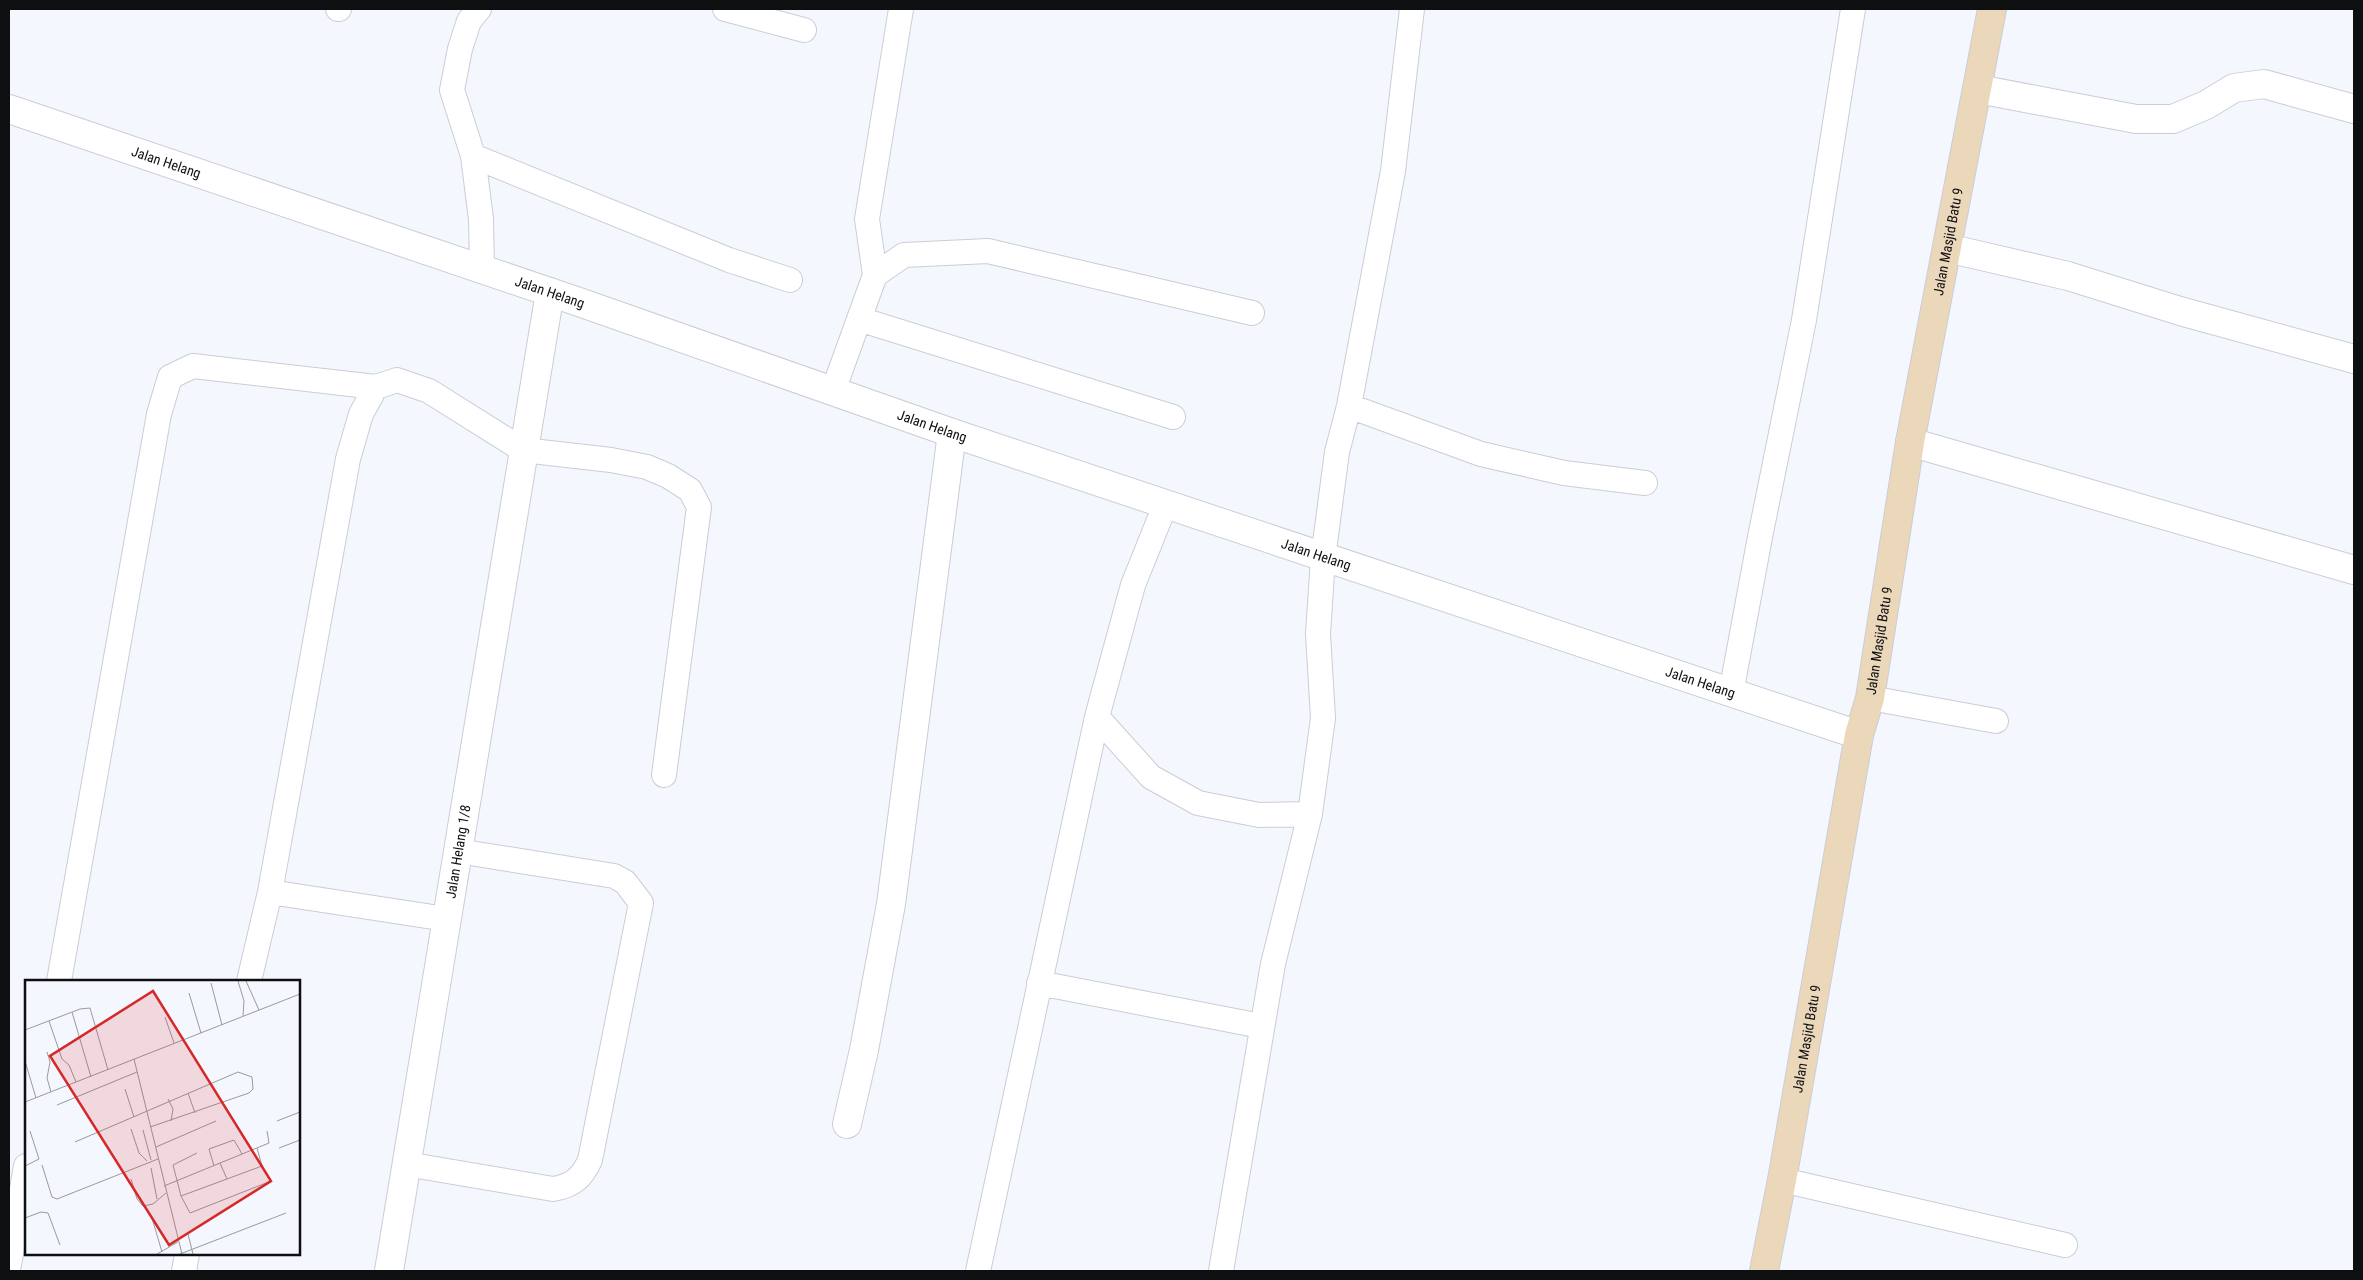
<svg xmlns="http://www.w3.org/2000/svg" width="2363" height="1280" viewBox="0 0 2363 1280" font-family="'Roboto Condensed',sans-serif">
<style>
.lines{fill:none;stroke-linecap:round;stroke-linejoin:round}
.lane-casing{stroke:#cbcdd5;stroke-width:26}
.street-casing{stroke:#cbcdd5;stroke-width:30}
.secondary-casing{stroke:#cbcdd5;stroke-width:30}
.lane{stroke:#fff;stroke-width:24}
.street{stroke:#fff;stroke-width:28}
.secondary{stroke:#ebd7ba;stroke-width:28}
.labels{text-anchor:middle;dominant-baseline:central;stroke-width:4;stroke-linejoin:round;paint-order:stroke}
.street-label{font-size:14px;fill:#0e0f11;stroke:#f5f7fe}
.inset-road{fill:none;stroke:#999a9f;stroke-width:1}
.view{fill:#d62828;fill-opacity:0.15;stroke:#d62828;stroke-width:2.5}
.inset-edge{fill:none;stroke:#0e0f11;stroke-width:2.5}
</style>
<rect width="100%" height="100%" fill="#f5f7fe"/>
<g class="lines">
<defs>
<path id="lane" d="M338,9h1
M479,9l-10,12 -9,28 -8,41 21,66 8,63 1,50
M725,9l79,21
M473,156l256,104 61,20
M875,275l29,-20 84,-4 264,62
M859,319l314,98
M833,391l42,-116 -8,-56 34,-210
M1349,406l132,48 83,19 81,10
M1731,693l29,-156 44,-217 49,-311
M1870,698l126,23
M1097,717l54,60 47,26 61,12 51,-1
M270,892l176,27
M59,981l100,-567 11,-37 23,-11 183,21
M249,981l21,-89 78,-433 13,-45 15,-27 21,-7 32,11 94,59 88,10 36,7 21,9 22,14 9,17 -35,268
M1039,983l222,43
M406,1164l147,25c19,-3 29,-11 37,-29l51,-257 -16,-21 -11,-6 -156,-25
M1782,1180l283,65
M9,1265l17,-99
M184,1271l3,-17
M978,1271l119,-554 36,-132 33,-82
M1221,1271l52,-307 37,-150 13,-96 -5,-84 5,-76 14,-106 12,-46 44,-235 19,-162"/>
<g id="street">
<path d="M1978,89l158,30h37l33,-14 28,-17 30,-4 90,25"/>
<path id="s1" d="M9,109l570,193 373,131 907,302"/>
<path d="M1947,248l121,28 112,35 174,48"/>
<path d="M1910,442l444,128"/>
<path d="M847,1124l17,-74 27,-146 61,-471"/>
<path id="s2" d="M389,1271l161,-979"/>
</g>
<g id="secondary">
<path id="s3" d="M1764,1271l18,-91 77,-445 11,-37 40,-256 82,-433"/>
</g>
</defs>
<use href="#lane" class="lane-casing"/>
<use href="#street" class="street-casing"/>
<use href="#secondary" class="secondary-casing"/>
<use href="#lane" class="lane"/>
<use href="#street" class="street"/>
<use href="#secondary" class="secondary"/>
</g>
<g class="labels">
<g class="street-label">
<text stroke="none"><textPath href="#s1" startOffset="166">Jalan Helang</textPath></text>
<text stroke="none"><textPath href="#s3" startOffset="1046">Jalan Masjid Batu 9</textPath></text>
<text stroke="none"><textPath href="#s1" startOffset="571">Jalan Helang</textPath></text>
<text stroke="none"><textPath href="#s1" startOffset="976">Jalan Helang</textPath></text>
<text stroke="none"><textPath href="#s1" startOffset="1381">Jalan Helang</textPath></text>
<text stroke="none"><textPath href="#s3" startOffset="641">Jalan Masjid Batu 9</textPath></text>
<text stroke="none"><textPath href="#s1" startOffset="1786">Jalan Helang</textPath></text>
<text stroke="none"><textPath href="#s2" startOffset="425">Jalan Helang 1/8</textPath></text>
<text stroke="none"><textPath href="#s3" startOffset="236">Jalan Masjid Batu 9</textPath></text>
</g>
</g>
<g transform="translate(25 980)">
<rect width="275" height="275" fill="#f5f7fe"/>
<path class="inset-road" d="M213,1l6,20 -1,15M221,1l13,29M186,3l11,42M164,13l12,40M47,32l19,65M140,37l9,26M24,41l13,38 7,6 7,17M0,50l55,-21 10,-1 18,62M22,72l3,10 -3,16 4,14M109,79l48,195M0,81l11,37M100,109l9,28M163,113l7,20M143,119l5,10 -2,12M0,122l275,-108M32,125l80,-33M252,141l23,-9M106,149l8,24 8,8M118,150l8,30M50,162l163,-70 14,5 1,12 -4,4 -99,34M131,167l60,-26M254,168l21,-8M172,173l-24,12 8,31 81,-30 -5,-18M195,183l7,16M17,185l10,32 5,2 101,-40M0,186l14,-7 -9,-28M189,186l-5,-17 25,-9 8,14M126,188l6,31M106,199l6,20 6,7 10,-2 13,-11M139,206l105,-43 -2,-12M156,216l9,17 81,-32M0,238l16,-6 7,1 12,32M127,238l10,34M163,254l5,20M132,274l21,-12M155,274l106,-41"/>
<path class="view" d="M128,11l118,190 -102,64 -119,-189z"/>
<rect width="275" height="275" class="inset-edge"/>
</g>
<rect width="2363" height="1280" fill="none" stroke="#0e0f11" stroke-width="20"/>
</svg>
